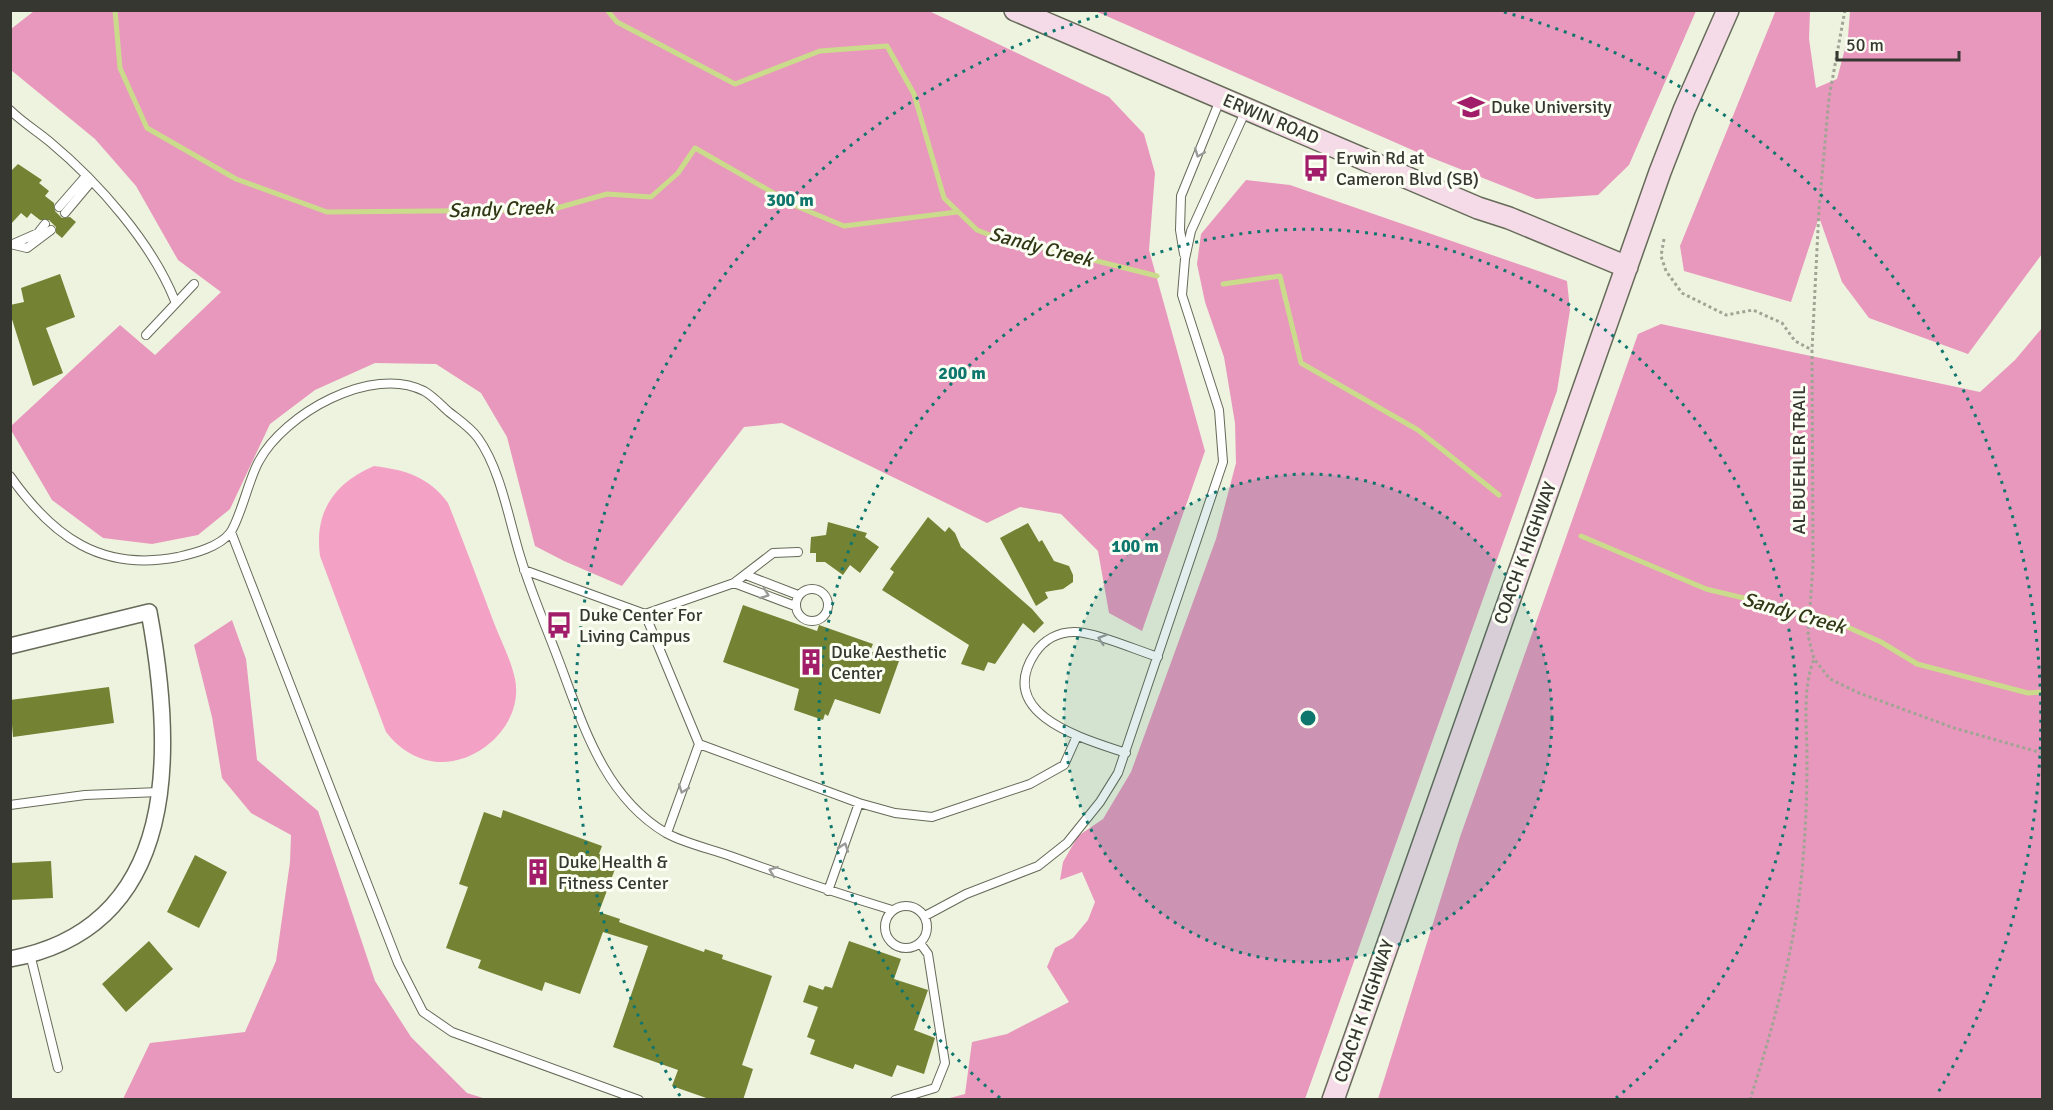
<svg xmlns="http://www.w3.org/2000/svg" width="2053" height="1110" viewBox="0 0 2053 1110" font-family="Signika,sans-serif">
<style>
.green{fill:#f3a2c6}
.forest{fill:#e898bc}
.lines{fill:none;stroke-linecap:round;stroke-linejoin:round}
.stream{stroke:#cadc8b;stroke-width:5}
.building{fill:#738233}
.lane-casing{stroke:#666a59;stroke-width:10}
.street-casing{stroke:#666a59;stroke-width:18}
.secondary-casing{stroke:#666a59;stroke-width:24}
.path{stroke:#a0a495;stroke-width:3;stroke-dasharray:3 3;stroke-linecap:butt}
.lane{stroke:#fff;stroke-width:8}
.street{stroke:#fff;stroke-width:15}
.secondary{stroke:#f4dbe7;stroke-width:21}
.oneway{stroke:#9a9b98}
.ring{fill:none;stroke:#0f766e;stroke-width:3;stroke-dasharray:3 6}
.labels{text-anchor:middle;dominant-baseline:central;stroke-width:6;stroke-linejoin:round;paint-order:stroke}
.poi-label{font-size:18px;fill:#353730;stroke:#fcfff3;text-anchor:start}
.street-label{font-size:18px;fill:#353730;stroke:#fcfff3}
.water-label{font-size:20px;font-style:italic;fill:#313816;stroke:#fcfff3}
.centre{fill:#0f766e;stroke:#fcfff3;stroke-width:3}
.ring-label{font-size:18px;text-anchor:middle;font-weight:bold;fill:#0f766e;stroke:#fcfff3;stroke-width:6;stroke-linejoin:round;paint-order:stroke}
</style>
<rect width="100%" height="100%" fill="#eef3df"/>
<path class="green" d="M374,466c32,4 55,11 74,37 16,40 31,80 46,120 7,18 17,37 21,56 8,39 -26,76 -62,82 -26,5 -51,-8 -67,-29l-66,-176c-6,-44 14,-73 54,-90z"/>
<path class="forest" d="M1776,10l34,1 -1,28 7,49 21,-9 11,-42 2,-26h192v243l-74,100 -99,-36 -27,-36 -23,-65 -28,85 -107,-31 -4,-25z
M929,11l180,86 35,37 11,39 -6,77 56,201 -63,180 -33,-18 -11,-62 -37,-37 -41,-7 -33,16 -205,-100 -38,4 -122,159 -58,-25 -29,-15 -28,-109 -26,-44 -45,-29 -61,-1 -60,27 -45,34 -40,85 -32,26 -46,9 -49,-6 -51,-38 -41,-70v-4l109,-101 35,30 66,-63 -43,-32 -42,-74 -41,-47 -84,-69v-41l23,-18z
M1095,11h601l-67,154 -31,30 -62,4 -119,-47z
M1246,180l44,5 277,96 3,29 -13,81 -252,708h-359l19,-5 7,-52 35,-8 62,-32 -22,-35 8,-19 18,-10 15,-18 7,-18 -13,-30 -22,8 3,-18 15,-26 25,-17 28,-47 85,-233 20,-76 -1,-40 -11,-66 -19,-55 -8,-38 4,-30z
M1661,324l319,68 35,-32 27,-32v771h-664l82,-262 178,-503z
M232,620l14,39 11,101 61,51 57,170 36,56 56,56 19,6h-363l27,-56 95,-11 31,-71 14,-99 1,-27 -40,-22 -29,-35 -10,-61 -18,-72z"/>
<g class="lines">
<path class="stream" d="M115,10l5,58 27,60 89,51 91,33 223,-2 57,-16 44,3 27,-24 17,-25 101,58 48,20 113,-14
M607,10l10,12 118,62 85,-33 67,-5 27,48 30,104 33,32 31,12 29,4 120,30
M1223,284l57,-8 21,87 117,67 81,65
M1581,536l125,53 121,29 54,24 36,22 111,29 14,-1"/>
</g>
<path class="building" d="M18,164l24,16 -3,3 10,8 -4,5 9,7 1,8 7,7 8,-1 6,5 -14,16 -6,-5v-6l-7,-7h-9l-9,-7 -4,5 -6,-5 -11,12v-53z
M60,274l15,43 -29,11 17,45 -30,13 -23,-73v-8l14,-3 -3,-14z
M928,517l17,15 4,-5 6,6 6,14 71,62 12,14 -10,10 -11,-10 -28,41 -7,-2 -4,9 -23,-7 8,-19 -87,-55 12,-18 -4,-3z
M828,522l39,11 -2,4 14,10 -19,26 -10,-8 -7,10 -18,-13h-9v-9h-6l1,-16 15,-2z
M1028,523l11,19 3,-2 12,21 15,5 4,9v7l-10,7 -18,3 3,6 -12,8 -36,-68z
M743,605l74,26 2,-6 54,19 -3,7 29,10 -19,53 -45,-15 -7,17 -3,-2 -2,6 -29,-10 5,-21 -76,-27z
M109,687l5,36 -101,14 -3,-37z
M503,810l99,36 -3,8 19,7 -19,51 21,7 -1,3 85,30 1,-3 18,6 -1,4 50,17 -30,89 11,4 -10,31h-31l-40,-14 6,-16 -65,-23 35,-101 -45,-14 -23,62 -35,-12 -3,9 -64,-23 3,-8 -35,-12 22,-61 -9,-3 25,-72 17,6z
M195,855l32,17 -28,56 -32,-16z
M51,861l2,37 -43,2v-37z
M149,941l24,28 -47,43 -24,-28z
M849,941l52,18 -7,20 34,11 -14,40 21,8 -11,36 -27,-9 -5,12 -37,-13 -2,5 -43,-15 5,-14 -8,-3 11,-30 -15,-5 6,-17 14,5 2,-4 7,2z"/>
<g class="lines">
<defs>
<path id="lane" d="M10,110c12,12 27,21 40,32 48,40 102,101 125,159
M59,207l27,-31
M65,213l26,-31
M10,244l17,4 24,-18
M13,244l25,-11 7,-9
M1184,254l-4,-24 1,-34 39,-96
M146,335l48,-51
M10,476c43,61 91,96 168,81 17,-4 41,-10 52,-24 10,-13 19,-55 29,-72 25,-47 113,-97 165,-70 9,5 18,15 25,21 10,8 22,16 29,26 23,32 31,83 43,121 10,33 24,65 36,97 25,65 45,139 109,177 20,11 46,16 67,24 53,19 106,37 159,53
M231,532l167,431 25,49 29,20 187,68
M524,570l121,44 54,130 -32,89
M746,575l52,20
M734,583l61,23
M796 605a16 16 0 1 1 32 0a16 16 0 1 1-32 0Z
M645,614l89,-31 39,-30 25,-1
M699,744l160,59 36,10 37,4 98,-33 34,-19 13,-29
M1126,753c-41,-14 -132,-38 -91,-100 9,-13 23,-21 39,-21 21,0 62,18 84,25
M10,805l75,-10 74,-3
M828,891l31,-88
M885 927a21 21 0 1 1 42 0a21 21 0 1 1-42 0Z
M925,916l41,-22 72,-28 29,-23 33,-41 18,-29 105,-311 -4,-52 -37,-115 3,-36 6,-28 55,-121
M30,954l28,114
M895,1100l40,-12 10,-25 -17,-109 -8,-11"/>
<path id="street" d="M10,646l139,-34c25,135 34,315 -139,347"/>
<path id="secondary" d="M1015,10l463,198 31,10 118,49
M1333,1100l327,-928 24,-62 44,-100"/>
</defs>
<use href="#lane" class="lane-casing"/>
<use href="#street" class="street-casing"/>
<use href="#secondary" class="secondary-casing"/>
<path class="path" d="M1845,10l-16,88 -10,111 -7,141 1,215 -5,71 6,23 16,20 29,14 95,35 88,25
M1664,239l-3,17 5,15 16,22 44,22 27,-5 29,13 13,18 17,9
M1750,1100c25,-79 47,-159 53,-241 3,-33 4,-67 4,-100 0,-34 -5,-69 7,-100"/>
<use href="#lane" class="lane"/>
<use href="#street" class="street"/>
<use href="#secondary" class="secondary"/>
</g>
<defs><path id="oneway-chevron" d="M-2-3.5L2.5 0L-2 3.5" fill="none" stroke-width="1.6" stroke-linecap="round" stroke-linejoin="round" transform="scale(1.5)"/></defs>
<g class="oneway">
<use href="#oneway-chevron" transform="translate(1199 153) rotate(112)"/>
<use href="#oneway-chevron" transform="translate(765 594) rotate(20)"/>
<use href="#oneway-chevron" transform="translate(1102 639) rotate(-163)"/>
<use href="#oneway-chevron" transform="translate(683 789) rotate(110)"/>
<use href="#oneway-chevron" transform="translate(844 847) rotate(-71)"/>
<use href="#oneway-chevron" transform="translate(773 871) rotate(-160)"/>
</g>
<circle cx="1308" cy="718" r="244" fill="#0f766e" fill-opacity=".12"/>
<g class="ring">
<circle cx="1308" cy="718" r="244"/>
<path d="M1000 1098A489 489 0 1 1 1616 1098"/>
<path d="M680 1096A733 733 0 0 1 1112 12M1504 12A733 733 0 0 1 1936 1096"/>
</g>
<defs>
<symbol id="university-bare" viewBox="-9 -9 18 18"><path d="M0-5L7-2L0 1L-7-2ZM-4 1L0 2.5L4 1V4Q0 6-4 4Z" fill="#a11c69" stroke="#fcfff3" stroke-width="2.5" paint-order="stroke"/></symbol>
<symbol id="bus-bare" viewBox="-9 -9 18 18"><path d="M-5-6H5V4H4V6H2V4H-2V6H-4V4H-5ZM-3.5-4V0h7V-4ZM-3.5 1.2v1.5H-2V1.2ZM2 1.2v1.5H3.5V1.2Z" fill="#a11c69" stroke="#fcfff3" stroke-width="2.5" paint-order="stroke"/></symbol>
<symbol id="building-bare" viewBox="-9 -9 18 18"><path d="M-4-6H4V6H1V3H-1V6H-4ZM-2.5-4.3h1.7v1.8h-1.7ZM.8-4.3h1.7v1.8H.8ZM-2.5-1h1.7V.8h-1.7ZM.8-1h1.7V.8H.8Z" fill="#a11c69" stroke="#fcfff3" stroke-width="2.5" paint-order="stroke"/></symbol>
</defs>
<g fill-rule="evenodd">
<use href="#university-bare" x="1452" y="88" width="38" height="38"/>
<use href="#bus-bare" x="1297" y="149" width="38" height="38"/>
<use href="#bus-bare" x="540" y="606" width="38" height="38"/>
<use href="#building-bare" x="792" y="643" width="38" height="38"/>
<use href="#building-bare" x="519" y="853" width="38" height="38"/>
</g>
<g class="labels">
<g class="poi-label">
<text x="1491" y="107">Duke University</text>
<text x="1336" y="158">Erwin Rd at<tspan x="1336" dy="21">Cameron Blvd (SB)</tspan></text>
<text x="579" y="615">Duke Center For<tspan x="579" dy="21">Living Campus</tspan></text>
<text x="831" y="652">Duke Aesthetic<tspan x="831" dy="21">Center</tspan></text>
<text x="558" y="862">Duke Health &amp;<tspan x="558" dy="21">Fitness Center</tspan></text>
</g>
<g class="street-label">
<text transform="translate(1271 119) rotate(23)">ERWIN ROAD</text>
<text transform="translate(1799 460) rotate(-90)">AL BUEHLER TRAIL</text>
<text transform="translate(1525 553) rotate(-70)">COACH K HIGHWAY</text>
<text transform="translate(1364 1011) rotate(-71)">COACH K HIGHWAY</text>
</g>
<g class="water-label">
<text transform="translate(501 209) rotate(-2)">Sandy Creek</text>
<text transform="translate(1041 247) rotate(15)">Sandy Creek</text>
<text transform="translate(1794 613) rotate(16)">Sandy Creek</text>
</g>
</g>
<circle cx="1308" cy="718" r="9" class="centre"/>
<g class="ring-label">
<text x="790" y="206">300 m</text>
<text x="962" y="379">200 m</text>
<text x="1135" y="552">100 m</text>
</g>
<rect width="2053" height="1110" fill="none" stroke="#353730" stroke-width="24"/>
<path d="M1837 51v9h122v-9" fill="none" stroke="#353730" stroke-width="3"/>
<text x="1846" y="51" font-size="18" fill="#353730" stroke="#fcfff3" stroke-width="4.5" paint-order="stroke">50 m</text>
</svg>
